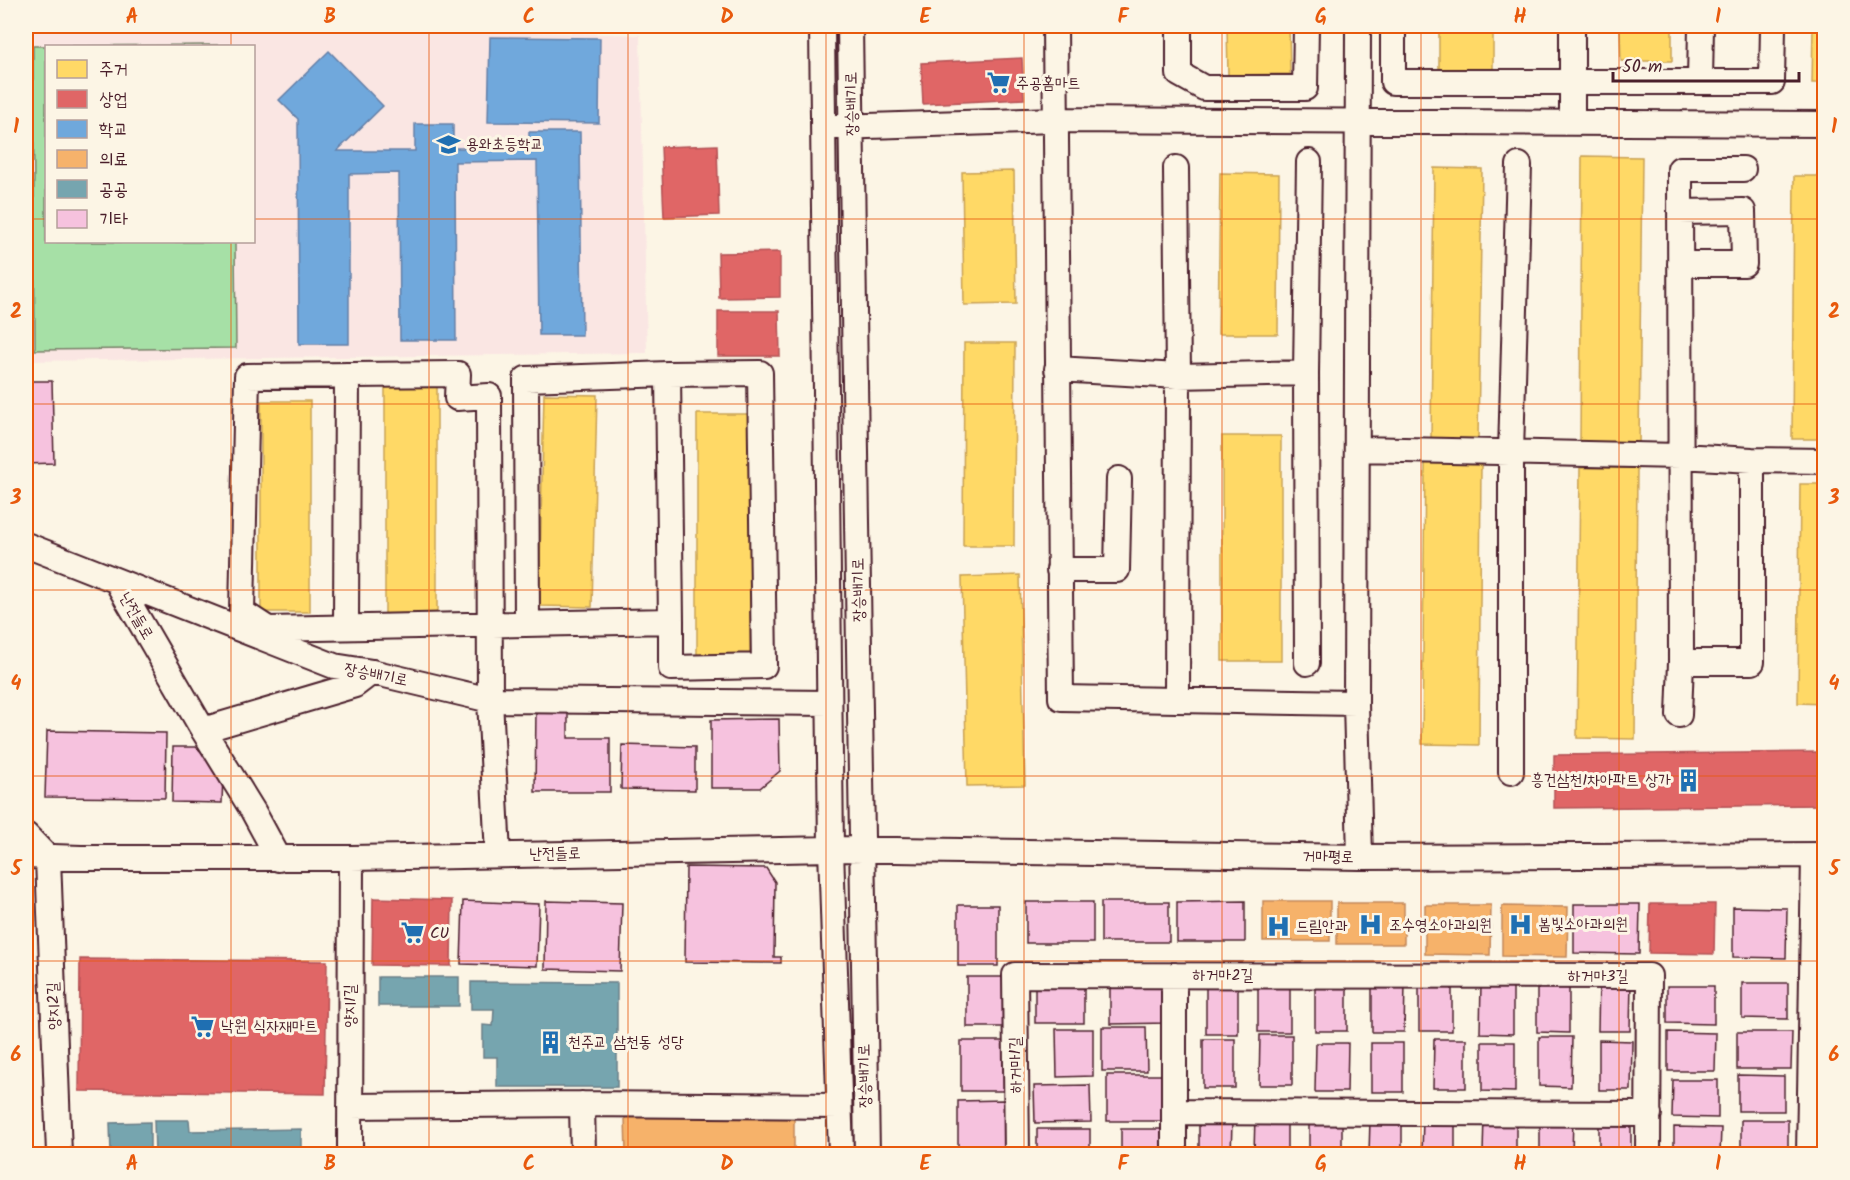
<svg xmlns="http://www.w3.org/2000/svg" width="1850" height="1180" viewBox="0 0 1850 1180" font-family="Kalam,'Poor Story',sans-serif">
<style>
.built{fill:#fae6e3;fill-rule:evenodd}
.green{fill:#a6e0a6;stroke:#788068;stroke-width:1.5}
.homes{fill:#ffd966;stroke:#c9a154;stroke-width:1.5}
.shops{fill:#e06666;stroke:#b35154;stroke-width:1.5}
.schools{fill:#6fa8dc;stroke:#647fa7;stroke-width:1.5}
.health{fill:#f6b26b;stroke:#c28658;stroke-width:1.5}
.public{fill:#76a5af;stroke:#697d87;stroke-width:1.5}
.building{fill:#f6c2de;stroke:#4a1f2b;stroke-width:1.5}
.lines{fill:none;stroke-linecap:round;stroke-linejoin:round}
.minor-casing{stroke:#4a1f2b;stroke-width:28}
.minor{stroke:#fcf5e5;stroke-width:24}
.grid{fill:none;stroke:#e8590c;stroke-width:1.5;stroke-opacity:0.55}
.labels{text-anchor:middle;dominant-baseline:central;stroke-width:6;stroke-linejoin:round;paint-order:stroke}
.poi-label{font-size:16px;fill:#4a1f2b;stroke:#fcf5e5;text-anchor:start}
.street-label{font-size:16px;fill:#4a1f2b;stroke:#fcf5e5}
.neatline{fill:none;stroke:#e8590c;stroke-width:2}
.grid-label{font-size:20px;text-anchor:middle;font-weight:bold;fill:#e8590c}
</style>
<rect width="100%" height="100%" fill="#fcf5e5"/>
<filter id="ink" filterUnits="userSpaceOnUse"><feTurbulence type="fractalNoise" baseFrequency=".0167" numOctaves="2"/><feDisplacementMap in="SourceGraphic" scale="12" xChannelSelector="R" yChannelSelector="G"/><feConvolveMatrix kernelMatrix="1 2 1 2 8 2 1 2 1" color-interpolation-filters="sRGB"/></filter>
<g filter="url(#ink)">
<path class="built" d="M26,26h277l337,9 7,318 -621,8zM46,46h208v196h-208z"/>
<path class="green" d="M234,45l-188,1v196h189l1,106 -201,2 -2,-304z"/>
<path class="homes" d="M1227,26h62l1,48 -62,1z
M1439,26h54v46h-54z
M1620,26h52v35h-51z
M1813,26h11v57h-12z
M1582,156l60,1 -3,290 -59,-1z
M1434,168l48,1 -4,270h-47z
M1014,171l2,133 -52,1 -2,-133z
M1220,173l59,1 -1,160h-60z
M1794,176h30v263h-32z
M964,343h51l-1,203h-51z
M385,386h52v232h-52z
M544,394l53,1 -5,212 -53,-1z
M261,401h49v211h-49z
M697,414h53v241h-53z
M1222,436h59v225h-59z
M1425,462l56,1 -2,282 -57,-1z
M1580,468h57l-2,271 -58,-1z
M1800,484h24v220l-26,-1z
M1020,575l5,210 -58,1 -5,-209z"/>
<path class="shops" d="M1022,58l2,41 -101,5 -2,-41z
M717,145l2,70 -55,2 -3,-70z
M780,252v45l-61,1 -1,-45z
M718,311h61l1,45h-62z
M1824,752v53l-270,3v-53z
M373,898l79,2 -1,66 -79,-1z
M1650,904h65l-1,50 -65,-1z
M80,959l247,2 -2,133 -246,-3z"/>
<path class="schools" d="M490,37l110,1 -1,85 -111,-1z
M329,51l54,55 -46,45h78v-27h38v24h76v-16h51l2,203h-43l-2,-174 -82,1 1,178h-56l-1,-167 -50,1v170h-50l-1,-225 -19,-19z"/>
<path class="health" d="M1263,901h67v40h-67z
M1337,903h67v41h-67z
M1425,905h66l-1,50 -65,-1z
M1502,906l66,1 -1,50 -65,-1z
M794,1116v38h-168l-1,-37z"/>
<path class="public" d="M378,977h81v29h-81z
M471,982l146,1v104h-120v-30h-14v-32l10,1 1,-17h-23z
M154,1120h35l1,11 111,-2v25h-146z
M150,1122v32h-39l-1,-31z"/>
<path class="building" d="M26,381h26l2,82 -28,1z
M536,709h32v29h42v54h-75z
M779,719l1,52 -20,17h-49v-68z
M47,731l119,2 -1,65 -120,-1z
M622,745l73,2v43l-74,-1z
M173,747h23l27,25 -1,31 -50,-1z
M686,867l80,1 9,14 -1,75h7v6l-96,-1z
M463,901l76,3 -2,62 -76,-2z
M546,901l76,2 -2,68 -75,-2z
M1245,901v41h-68v-40z
M1026,902h67v41h-67z
M1101,902h68v40h-68z
M1574,904h66l-1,50 -65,-1z
M958,905h40v61h-40z
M1733,907l54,1 -1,50 -53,-1z
M967,977h39v50h-39z
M1599,981h32l-1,50h-32z
M1035,982h49v41h-49z
M1258,982h32v50h-32z
M1315,982h32v49h-32z
M1419,982h33v49h-33z
M1372,983h33l-1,49h-32z
M1481,983l32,1v50l-33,-1z
M1537,983h32v50l-32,-1z
M1742,983h46v36l-46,-1z
M1206,984h32v50h-32z
M1110,985h58v38l-58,1z
M1667,986h47v38l-47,-1z
M1102,1027h44l1,44h-45z
M1056,1029h37v47l-36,1z
M1668,1032l48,1 -1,38h-47z
M1737,1032h55l-1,37h-54z
M1260,1035h32v50h-33z
M1539,1037h33l-1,50 -32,-1z
M1203,1039h32v49h-32z
M1434,1039h32v49h-33z
M1599,1040l33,1 -1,49h-32z
M961,1041h45v50h-45z
M1482,1042h33v50l-33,-1z
M1316,1043h32l-1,49h-32z
M1371,1043h32v49h-32z
M1107,1075h60v46h-60z
M1738,1075l46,1v35h-46z
M1673,1080h45v38l-46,-1z
M1090,1085l1,37 -56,1 -1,-37z
M1004,1100v54h-46v-53z
M1255,1115h32v39h-33z
M1309,1116h33v38h-33z
M1484,1116h32v38h-33z
M1540,1117l33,1 -1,36h-32z
M1599,1117h32v37h-32z
M1370,1120h32v34h-33z
M1423,1120h32v34h-33z
M1741,1120h47v34h-47z
M1199,1122l33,1 -1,31h-32z
M1674,1127l47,1 -1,26h-46z
M1037,1129h53v25h-53z
M1121,1129h45v25h-45z"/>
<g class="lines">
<defs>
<path id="minor" d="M822,26l9,823 10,305
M850,26c7,376 8,752 17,1128
M1055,26l6,672 295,5
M1179,26v48l25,14h101l1,-62
M1358,26l-2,677 4,154
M1393,26v56h379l1,-56
M1700,81l1,-55
M1572,122v-96
M837,127l218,-7 769,4
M1176,168l2,208 -1,324
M1743,169h-63l1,493h71v-202
M1680,212l63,-1 1,53h-64
M1057,369l121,7 128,-3 3,-211
M1306,373l1,290
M668,374l92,-1 4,293 -93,2v-47
M1357,449l323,7 72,4 72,1
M26,545l308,121 38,6 118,28 339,3
M1059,570h58l2,-91
M117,582l86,148 50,81 26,48
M346,627l1,-252
M1679,715l2,-53
M203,730l152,-45 17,-13
M1511,772v-319l8,-288
M26,835l22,23 11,296
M498,855l-8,-155 -1,-304 -32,2 1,-24 -211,2 -5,236 26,17 403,-8 -3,-247 -142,5 1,245
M26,856l55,2h270l480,-9 529,8 464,-2
M582,1104l1,50
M350,1106l232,-2 257,2
M1174,1112l475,2
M350,1154l1,-296
M1017,1154l-2,-179 634,1 -1,178
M1174,1154v-179
M1809,1154l5,-298"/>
</defs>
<use href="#minor" class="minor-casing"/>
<use href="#minor" class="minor"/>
</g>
</g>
<path class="grid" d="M231,26v20M429,26v1128M628,26v1128M826,26v1128M1024,26v1128M1222,26v1128M1421,26v1128M1619,26v1128M26,219h20M254,219h1570M231,242v912M26,404h1798M26,590h1798M26,776h1798M26,961h1798"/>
<defs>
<symbol id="supermarket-bare" viewBox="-9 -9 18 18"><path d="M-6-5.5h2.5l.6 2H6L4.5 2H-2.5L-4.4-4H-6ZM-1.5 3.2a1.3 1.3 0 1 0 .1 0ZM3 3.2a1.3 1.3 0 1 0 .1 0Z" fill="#1f6fb2" stroke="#fcf5e5" stroke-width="2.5" paint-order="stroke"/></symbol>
<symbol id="school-bare" viewBox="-9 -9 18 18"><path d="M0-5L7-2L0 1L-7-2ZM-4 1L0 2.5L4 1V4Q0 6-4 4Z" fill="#1f6fb2" stroke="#fcf5e5" stroke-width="2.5" paint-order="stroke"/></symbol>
<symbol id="building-bare" viewBox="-9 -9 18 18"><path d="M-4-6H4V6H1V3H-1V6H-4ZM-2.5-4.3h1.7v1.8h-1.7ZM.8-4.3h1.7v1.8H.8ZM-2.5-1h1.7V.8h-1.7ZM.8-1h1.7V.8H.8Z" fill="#1f6fb2" stroke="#fcf5e5" stroke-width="2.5" paint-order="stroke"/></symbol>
<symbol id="hospital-bare" viewBox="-9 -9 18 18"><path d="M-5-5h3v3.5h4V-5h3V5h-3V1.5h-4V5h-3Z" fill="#1f6fb2" stroke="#fcf5e5" stroke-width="2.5" paint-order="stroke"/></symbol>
</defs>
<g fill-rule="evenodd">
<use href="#supermarket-bare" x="982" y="66" width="33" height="33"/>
<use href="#school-bare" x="432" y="128" width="33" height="33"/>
<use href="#building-bare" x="1672" y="764" width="33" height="33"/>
<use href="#hospital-bare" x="1504" y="908" width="33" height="33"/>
<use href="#hospital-bare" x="1354" y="908" width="33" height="33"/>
<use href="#hospital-bare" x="1262" y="910" width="33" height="33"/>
<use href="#supermarket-bare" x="396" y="916" width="33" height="33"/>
<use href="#supermarket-bare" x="186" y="1010" width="33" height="33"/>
<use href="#building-bare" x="534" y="1026" width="33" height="33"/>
</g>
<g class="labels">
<g class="poi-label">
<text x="1016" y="83">주공홈마트</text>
<text x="466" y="144">용와초등학교</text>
<text x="1671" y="780" text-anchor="end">흥건삼천1차아파트 상가</text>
<text x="1538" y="924">봄빛소아과의원</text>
<text x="1389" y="925">조수영소아과의원</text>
<text x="1296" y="926">드림안과</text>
<text x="430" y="933">CU</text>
<text x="221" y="1026">낙원 식자재마트</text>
<text x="568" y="1042">천주교 삼천동 성당</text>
</g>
<g class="street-label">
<text transform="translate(852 104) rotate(-91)">장승배기로</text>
<text transform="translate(859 590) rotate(-91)">장승배기로</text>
<text transform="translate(136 616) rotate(60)">난전들로</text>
<text transform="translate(376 675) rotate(11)">장승배기로</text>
<text transform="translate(555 854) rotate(-1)">난전들로</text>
<text transform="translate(1328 857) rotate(1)">거마평로</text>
<text x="1223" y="975">하거마2길</text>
<text x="1598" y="976">하거마3길</text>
<text transform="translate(54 1006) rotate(-92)">양지2길</text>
<text transform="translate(350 1006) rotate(-90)">양지1길</text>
<text transform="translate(1016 1065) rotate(-91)">하거마1길</text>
<text transform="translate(865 1076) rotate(-91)">장승배기로</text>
</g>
</g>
<rect width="1850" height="1180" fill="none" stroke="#fcf5e5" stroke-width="66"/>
<rect x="45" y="45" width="210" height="198" fill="#fcf5e5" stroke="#b59f9b" stroke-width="1.5"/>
<rect x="57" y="60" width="30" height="18" fill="#ffd966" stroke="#b59f9b" stroke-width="1.5"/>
<text x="99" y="75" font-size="18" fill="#4a1f2b">주거</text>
<rect x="57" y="90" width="30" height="18" fill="#e06666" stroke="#b59f9b" stroke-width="1.5"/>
<text x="99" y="105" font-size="18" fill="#4a1f2b">상업</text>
<rect x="57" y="120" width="30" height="18" fill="#6fa8dc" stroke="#b59f9b" stroke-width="1.5"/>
<text x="99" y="135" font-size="18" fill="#4a1f2b">학교</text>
<rect x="57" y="150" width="30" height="18" fill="#f6b26b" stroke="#b59f9b" stroke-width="1.5"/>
<text x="99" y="165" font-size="18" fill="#4a1f2b">의료</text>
<rect x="57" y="180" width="30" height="18" fill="#76a5af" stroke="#b59f9b" stroke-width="1.5"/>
<text x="99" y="195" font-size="18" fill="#4a1f2b">공공</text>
<rect x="57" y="210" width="30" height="18" fill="#f6c2de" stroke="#b59f9b" stroke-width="1.5"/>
<text x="99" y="225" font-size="18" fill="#4a1f2b">기타</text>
<path d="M1613 72v9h186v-9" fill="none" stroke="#4a1f2b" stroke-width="3"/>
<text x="1622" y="72" font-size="18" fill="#4a1f2b" stroke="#fcf5e5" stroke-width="4.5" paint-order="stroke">50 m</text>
<rect x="33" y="33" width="1784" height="1114" class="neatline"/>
<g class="grid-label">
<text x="132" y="23">A</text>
<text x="330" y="23">B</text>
<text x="529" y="23">C</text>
<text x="727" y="23">D</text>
<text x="925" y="23">E</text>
<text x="1123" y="23">F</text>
<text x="1321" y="23">G</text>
<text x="1520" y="23">H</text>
<text x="1718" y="23">I</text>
<text x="16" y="133">1</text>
<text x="1834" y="133">1</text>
<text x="16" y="318">2</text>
<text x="1834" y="318">2</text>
<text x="16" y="504">3</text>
<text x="1834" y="504">3</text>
<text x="16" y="690">4</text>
<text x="1834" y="690">4</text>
<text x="16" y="875">5</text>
<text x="1834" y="875">5</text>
<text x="16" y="1061">6</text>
<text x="1834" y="1061">6</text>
<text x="132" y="1170">A</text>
<text x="330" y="1170">B</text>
<text x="529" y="1170">C</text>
<text x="727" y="1170">D</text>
<text x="925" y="1170">E</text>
<text x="1123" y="1170">F</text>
<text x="1321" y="1170">G</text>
<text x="1520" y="1170">H</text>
<text x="1718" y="1170">I</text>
</g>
</svg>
